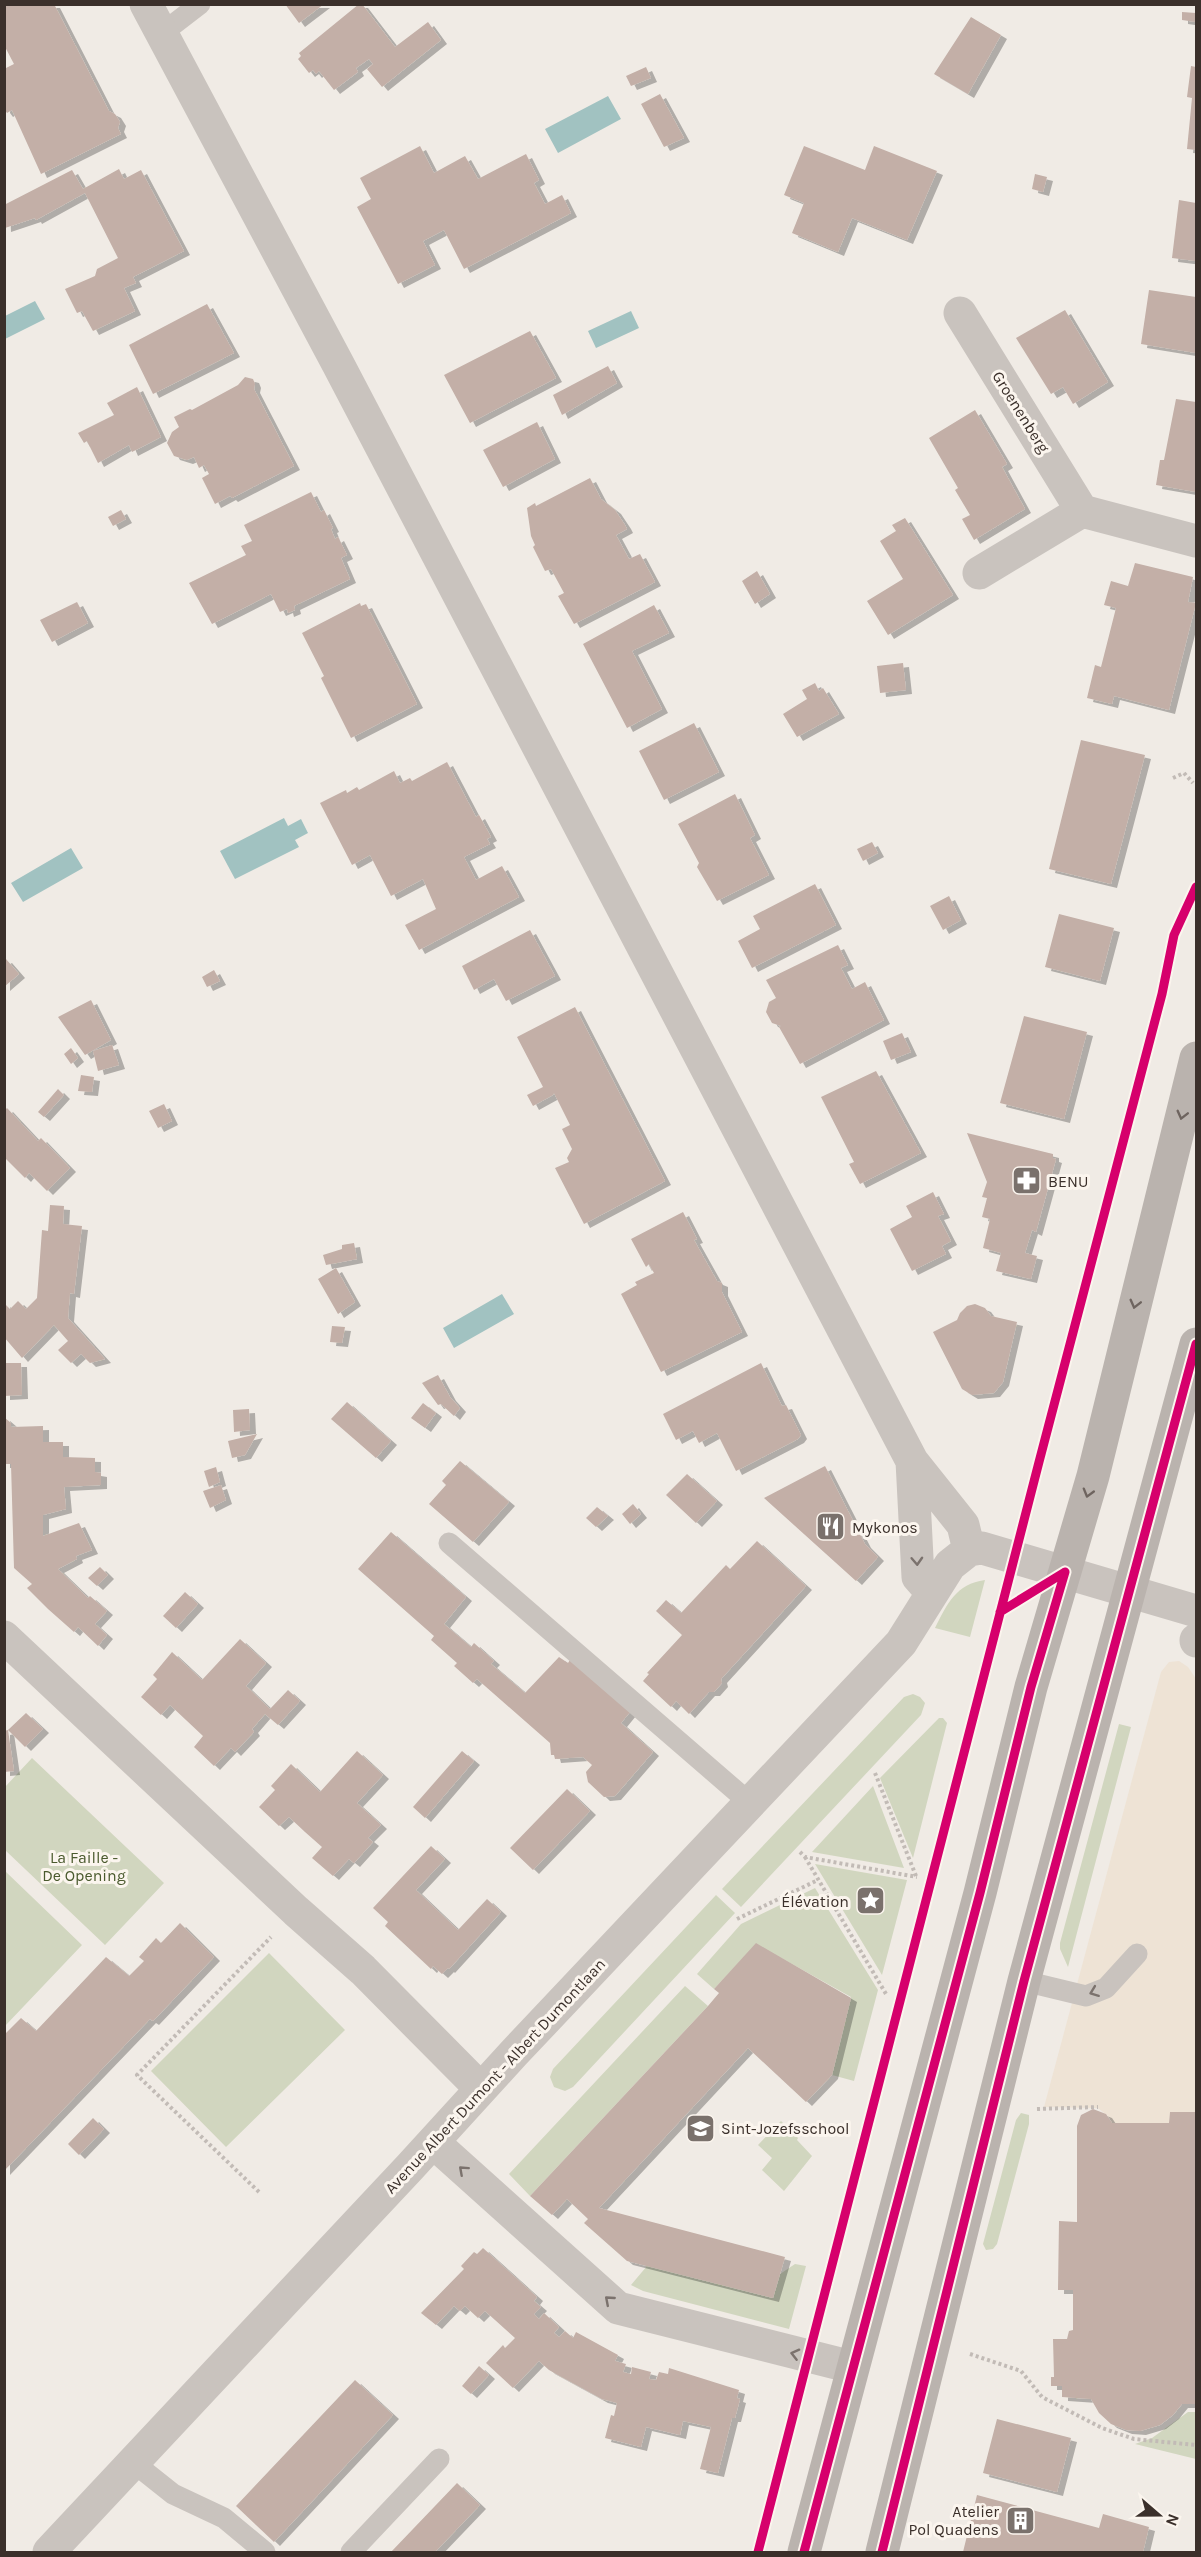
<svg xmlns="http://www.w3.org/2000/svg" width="1201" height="2557" viewBox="0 0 1201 2557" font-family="Karla,sans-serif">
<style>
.green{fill:#d1d6bf}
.plaza{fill:#eee3d5}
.water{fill:#a1c2c1}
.building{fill:#c3afa7;filter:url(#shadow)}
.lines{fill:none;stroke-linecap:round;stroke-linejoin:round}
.path{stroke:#c2bbb6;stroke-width:4;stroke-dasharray:3 3;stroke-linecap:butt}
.service{stroke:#c9c3be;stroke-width:21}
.minor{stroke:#c9c3be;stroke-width:33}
.secondary{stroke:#bab3ae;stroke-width:33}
.cycleway-casing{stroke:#fbf5ee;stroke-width:13}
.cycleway{stroke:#d6006c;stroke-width:9}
.oneway{stroke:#6e645f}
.oneway2{stroke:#7b726d}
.labels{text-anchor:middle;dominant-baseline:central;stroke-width:6;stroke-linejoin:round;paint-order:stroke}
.street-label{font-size:16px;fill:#3b302b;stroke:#fbf5ee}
.poi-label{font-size:16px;fill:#3b302b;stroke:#fbf5ee;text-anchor:start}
.park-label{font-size:16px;fill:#4a5a2e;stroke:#fbf5ee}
</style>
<defs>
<filter id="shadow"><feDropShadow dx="6" dy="4" stdDeviation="0" flood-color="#0004"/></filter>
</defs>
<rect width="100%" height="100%" fill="#f0ebe5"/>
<path class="green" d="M985,1580l-15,57 -35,-9c12,-24 21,-44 50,-48z
M913,1694l7,3 5,6 -4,12 -180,192 -19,-18 182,-192z
M939,1718h4l4,5 -34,135 -33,-80z
M1119,1724l12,3 -63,240 -8,-18v-6z
M32,1758l132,125 -59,62 -100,-95v-63z
M873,1786l31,82 -92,-16z
M815,1864l92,16 -25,95z
M5,1871l77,74 -77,81h-1z
M815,1888l63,102 -24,91 -22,-6 19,-78 -95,-53 -42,45 -17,-15 44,-50z
M716,1895l19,18 -162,174 -8,4 -11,-4 -4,-10 3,-8z
M269,1953l76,77 -119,117 -75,-76z
M685,1986l23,20 -178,190 -21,-22z
M1021,2113l8,2v9l-32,120 -4,5 -7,1 -3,-6 33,-124z
M781,2121l17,17 -1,2 15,16 -28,35 -22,-21 10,-12 -14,-13z
M795,2264l11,2 -17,63 -146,-38 -12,-6 16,-19 126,32 7,-24z
M1188,2412h8v47l-61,-15 17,-6z"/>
<path class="plaza" d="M1179,1661l9,6 8,12v433h-26l-1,11h-57l-4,-7 -10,-8 -54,-1 117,-435 8,-10z"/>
<path class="water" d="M608,96l13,23 -63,34 -13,-24z
M35,301l10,18 -40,20v-23z
M631,311l8,17 -43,20 -8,-17z
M284,818l4,8 13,-7 7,14 -13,7 4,7 -64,32 -15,-28z
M71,848l12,20 -60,34 -12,-19z
M502,1294l12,20 -60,34 -11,-20z"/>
<path class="building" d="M4,4h50l55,107 6,3 5,8 -2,6 3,6 -80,40 -29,-64 -5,3 -3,-4v-40l10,-5 -10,-19z
M285,4h39l-25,19z
M359,4h3l33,43 33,-25 13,18 -59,47 -15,-18 6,-5 -4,-5 -13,9 2,4 -24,18 -15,-19 -3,3 -3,-4 -4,3 -11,-14 3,-3 -2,-3z
M1182,12l14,1v9l-14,-2z
M971,17l30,18 -33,59 -34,-20z
M1191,66l5,1v83l-9,-1 5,-51 -5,-1z
M646,67l5,11 -20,8 -5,-10z
M660,94l24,44 -20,9 -23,-43z
M420,146l14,27 31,-17 13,23 48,-25 13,26 -5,3 11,21 17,-9 9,18 -107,56 -20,-39 -21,11 12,24 -37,19 -41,-77 14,-8 -11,-21z
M804,146l61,24 9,-24 63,25 -30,69 -55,-22 -14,34 -46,-19 12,-30 -20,-8z
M119,169l5,10 17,-9 43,81 -51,26 3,6 -12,5 11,23 -42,20 -11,-20 -5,2 -12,-24 30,-13 2,-7 21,-11 -33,-65 -49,27 -1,-2 -30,10 -1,-23 68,-35 11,19z
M1035,174l12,3 -4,15 -11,-3z
M1179,200l17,3v58l-24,-3z
M1149,290l47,7v56l-55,-9z
M207,304l27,49 -81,41 -24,-49z
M1065,310l43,72 -35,22 -10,-17 -12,7 -35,-56z
M530,331l26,47 -86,45 -26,-48z
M608,366l9,17 -55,32 -9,-20z
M245,377l8,2 2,5 -1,5 40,77 -62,32 -2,-2 -15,8 -13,-26 7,-4 -5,-9 -5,3 -5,-11 -7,3 -13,-4 -7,-13 5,-11 7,-5 -5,-10 16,-8 2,1 46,-25z
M137,387l24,50 -29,15 -3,-7 -31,18 -11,-22 -3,2 -6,-10 36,-18 -7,-12z
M1176,399l20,3v90l-40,-7 4,-25h4z
M975,410l32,54 -5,3 23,42 -51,31 -12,-21 8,-4 -15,-25 3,-2 -29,-50z
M537,422l18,37 -52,28 -20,-37z
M590,478l11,21 14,11 10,15 2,4 -11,6 13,24 11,-5 15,28 -81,42 -16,-28 6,-3 -13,-24 -6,2 -12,-24 2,-2 -4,-9 -4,-28 8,-5 1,3z
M311,492l10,20 3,-2 9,18 -2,1 4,10 3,-2 9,18 -6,3 9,21 -56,27 1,4 -7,3 -1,-4 -7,3 -9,-18 -59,30 -23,-41 57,-28 -5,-9 11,-5 -8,-16z
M121,510l5,9 -13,7 -5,-9z
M905,518l48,77 -65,40 -21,-34 36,-22 -23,-38 16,-10 -4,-6z
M1135,563l58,14 -5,25 8,1 -27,107 -55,-14 -2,8 -25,-6 8,-33 6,2 15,-59 -12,-3 7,-24 17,5z
M757,571l13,23 -15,10 -13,-23z
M77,602l11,21 -36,19 -12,-22z
M360,603l1,3 5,-2 51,100 -66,34 -30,-60 3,-2 -22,-43z
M654,605l15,28 -37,18 30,58 -35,19 -44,-84z
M903,663l3,27 -26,3 -3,-27z
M815,683l4,8 4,-3 16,26 -42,23 -14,-23 24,-15 -5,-9z
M694,723l25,49 -55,28 -25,-49z
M1081,740l64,15 -34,129 -62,-15z
M447,762l29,55 3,-2 12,22 -4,2 3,5 -26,13 12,23 26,-14 17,31 -100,53 -14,-25 31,-16 -13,-30 -32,17 -21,-41 -18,10 -32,-62 26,-13 1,3 10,-6 2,3 35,-19 6,12 10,-5 2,3z
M735,794l20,41 -5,3 19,37 -52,26 -20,-34 2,-4 -21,-39z
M872,842l6,11 -15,8 -6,-12z
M815,884l21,41 -84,43 -14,-27 22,-12 -7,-13z
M949,896l12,24 -18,10 -13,-24z
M1059,914l55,14 -14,53 -55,-14z
M530,930l25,46 -49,25 -12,-22 -20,11 -12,-24z
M838,945l10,20 -7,3 11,21 13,-7 19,38 -84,44 -21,-37 2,-1 -9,-3 -6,-11 3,-10 7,-4 -10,-18z
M6,959l13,15 -15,13v-27z
M214,970l6,11 -13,6 -5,-10z
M91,1000l20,40 -26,15 -27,-38z
M575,1007l90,174 -81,43 -29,-56 14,-6 -2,-4 5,-9 -10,-20 8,-4 -16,-32 -1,2 -20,11 -6,-11 16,-8 -26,-50z
M1024,1016l63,16 -23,87 -64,-16z
M902,1033l9,19 -20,8 -8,-19z
M112,1045l7,20 -21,6 -5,-20z
M71,1048l7,10 -7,6 -7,-10z
M876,1071l45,82 -61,31 -11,-20 5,-2 -33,-65z
M81,1075l13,2 -2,15 -14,-1z
M58,1089l6,6 -20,22 -6,-5z
M164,1104l8,17 -14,7 -9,-17z
M7,1108l31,33 3,-3 29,30 -23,23 -18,-18 -4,5 -21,-21v-46z
M967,1133l86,21v4l3,1 -20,73 -4,-2 -7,23 12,3 -6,23 -35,-8 5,-18 -18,-5 7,-29 -8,-2 5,-19 -5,-1 5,-15z
M933,1192l11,22 -6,2 13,25 -9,5 4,8 -34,17 -22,-42 22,-12 -6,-11z
M50,1205l14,1 -1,18 19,2 -8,68 -4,-1 -2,25 37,41 -15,4 -9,-9 -10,9 -13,-13 10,-9 -14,-16 -32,33 -18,-21v-34l6,6 8,-8 8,8 11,-11 5,-68 6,1z
M683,1212l14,27 -3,1 23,41 5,2v9l20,40 -81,40 -40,-78 16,-9 -2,-3 19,-9 -5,-9 -3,3 -15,-28z
M354,1243l3,16 -31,6 -3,-10 19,-6v-4z
M336,1268l19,34 -17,12 -20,-35z
M975,1304l10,4 6,8 26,6 -14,60 -9,11 -22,2 -10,-6 -29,-57 24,-12 3,-7 7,-7z
M332,1326l13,1 -3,16 -12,-1z
M4,1363h17l1,32 -18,1z
M761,1363l19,39 2,4 4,-1 15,30 -3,4 -62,32 -19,-38 -18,10 -6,-12 -17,9 -13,-26z
M438,1375l12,22 10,11 -6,8 -13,-12 -3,1 -16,-22z
M347,1402l44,39 -15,17 -45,-39z
M423,1403l13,10 -11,15 -14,-10z
M249,1409l1,21 -16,2 -1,-22z
M4,1417l7,6v4l32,-1v16h20v15l32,1v14l6,1v12l-37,2 2,22 -23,6v21l36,-13 13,27 -16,6 1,3 -19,10 30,29 2,-2 17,15 -12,13 12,11 -9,11 -20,-19 -4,5 -26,-23 -21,-21 5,-4 -18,-16 -3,-104h-7z
M257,1434l-12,21 -13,3 -4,-17z
M460,1461l49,41 -36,40 -44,-38 17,-19 -4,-4z
M825,1466l40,78 13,13 -22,24 -92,-83z
M216,1467l4,15 -11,5 -5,-16z
M687,1474l30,27 -21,22 -30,-28z
M221,1485l5,15 -16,8 -7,-17z
M633,1504l8,10 -11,10 -8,-10z
M597,1507l11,9 -12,11 -10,-9z
M391,1532l75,65 -22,27 27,23 3,-4 20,18 -3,3 34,29 34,-36 9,6 2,-3 60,52 -9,11 32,29 -38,44 -11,1 -16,-15 -2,-10 6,-7 -9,-8 -28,2 -1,-4h-3l-1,-12 -73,-64 -4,4 -19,-17 3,-3 -26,-23 3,-4 -76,-67z
M757,1541l49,45 -85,93 1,4 -8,9h-5l-20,22 -13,-13 -5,6 -28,-26 6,-7 -2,-1 35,-38 -26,-24 10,-11 15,13 45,-48 4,4z
M100,1567l8,8 -11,11 -9,-8z
M185,1592l13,12 -22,24 -13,-12z
M240,1639l26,24 -20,23 24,23 18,-19 12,11 -22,24 -13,-11 -13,15 2,3 -19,20 -4,-4 -17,18 -20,-19 9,-11 -33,-31 -9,10 -20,-18 16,-18 -4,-4 19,-23 30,28z
M26,1713l17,16 -18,18 -17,-17z
M8,1730l6,41 -10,1v-41z
M357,1751l26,24 -26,28 24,22 -13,13 5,4 -19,21 -5,-4 -16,17 -21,-18 10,-11 -17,-15 -16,-15 -10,9 -20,-19 16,-17 -4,-4 20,-22 29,28z
M462,1751l12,10 -49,57 -12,-11z
M567,1789l23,22 -57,59 -23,-22z
M431,1846l14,13 -29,31 42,40 29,-31 14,13 -52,57 -1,-1 -6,6 -9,-8 -2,3 -46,-43 3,-4 -15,-14z
M180,1923l34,34 -61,64 -3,-2 -146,152v-136l17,-17 15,13 70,-74 23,19 15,-15 -5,-4 17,-19 5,5z
M756,1943l95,55 -19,77 -26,27 -58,-54 -149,160 186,49 -12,41 -146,-37 -43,-38 4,-4 -21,-20 -15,16 -22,-19 178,-190 11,-13 -5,-4z
M1093,2109l13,5 6,9h57l1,-11h26v292h-14l-9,11 -13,10 -20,6 -14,-1 -15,-6 -12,-11 -8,-14 -29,-2v-11h-11v-9h3l-1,-38h14l2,-8 4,-1v-40h-15l1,-69 18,1v-96l4,-11z
M93,2118l11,11 -25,26 -11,-11z
M483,2248l54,49 -3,4 7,6 -7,7 5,5 5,-6 15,14 -5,6 5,4 6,-6 8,7 3,-6 42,23 -3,6 11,3 -3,8 8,2 1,-7 19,5 -2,7 7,1 3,-8 9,2 1,-6 70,22 -2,8 3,1 -5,19h-3l-14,55 -18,-4 11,-42 -28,-6 -3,14 -34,-8 -5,20 -36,-9 6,-23 3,1 3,-13 -15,-4 -53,-29 -10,-9 -26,27 -27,-25 17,-18 2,3 10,-10 -30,-27 -7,7 -13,-12 -5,5 -6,-5 -18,19 -15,-12 43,-44 -3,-3 13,-14 3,2z
M479,2366l10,9 -18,19 -9,-8z
M355,2380l38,35 -119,127 -38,-36z
M997,2419l74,19 -14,54 -74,-19z
M457,2483l23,22 -45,47h-44z
M977,2495l122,33 4,-14 46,13 -6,25h-180z"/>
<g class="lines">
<path class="path" d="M1184,773l9,10
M1173,778l11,-5
M875,1773l41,103
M800,1852l5,5 112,20
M805,1857l81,137
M737,1919l81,-39
M1037,2109l61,-2
M259,2192l-122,-117 134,-138
M970,2354l51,17 21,26 60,31 32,11 62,6"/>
<path class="service" d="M161,34l39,-30
M449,1543l302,261
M1024,1981l62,15 20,-8 31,-34
M134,2463l39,31 51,24 41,34
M351,2552l88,-93"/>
<path class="minor" d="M146,4l192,360 574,1097 51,64 6,25
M960,313l122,198 114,30
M979,573l103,-62
M912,1461l6,116 14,16
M4,1637l292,274 67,59 118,119
M1196,1640v1
M433,2142l185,166 234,59
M49,2552l361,-385 104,-114 387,-410 49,-78 19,-15 13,-2 214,63"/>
<path class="secondary" d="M804,2552l176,-659 51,-206 62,-211 103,-418
M882,2552l142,-571 172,-637"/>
<defs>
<path id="cycleway" d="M1000,1612l65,-40
M758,2552l281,-1090 123,-468 12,-59 22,-48
M804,2552l176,-659 51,-206 34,-115
M882,2552l142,-571 172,-637"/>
</defs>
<use href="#cycleway" class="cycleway-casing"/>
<use href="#cycleway" class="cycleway"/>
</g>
<defs><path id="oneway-chevron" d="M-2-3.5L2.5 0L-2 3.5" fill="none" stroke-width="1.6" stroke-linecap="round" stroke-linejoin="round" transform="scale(1.5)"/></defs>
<g class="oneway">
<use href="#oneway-chevron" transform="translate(1182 1115) rotate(104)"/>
<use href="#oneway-chevron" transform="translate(1135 1304) rotate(104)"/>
<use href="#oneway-chevron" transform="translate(1088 1493) rotate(106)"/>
</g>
<g class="oneway2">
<use href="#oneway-chevron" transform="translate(917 1561) rotate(87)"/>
<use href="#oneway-chevron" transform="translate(1094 1992) rotate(159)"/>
<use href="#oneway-chevron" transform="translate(463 2170) rotate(-138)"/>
<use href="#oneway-chevron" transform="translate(609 2300) rotate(-139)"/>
<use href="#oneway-chevron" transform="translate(795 2354) rotate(-166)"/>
</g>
<defs>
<symbol id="pharmacy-square" viewBox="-11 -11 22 22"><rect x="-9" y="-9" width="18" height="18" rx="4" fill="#7a716c" stroke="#fbf5ee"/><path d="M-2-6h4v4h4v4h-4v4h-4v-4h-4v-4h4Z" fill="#fff"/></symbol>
<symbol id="restaurant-square" viewBox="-11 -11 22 22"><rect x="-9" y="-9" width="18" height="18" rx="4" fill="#7a716c" stroke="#fbf5ee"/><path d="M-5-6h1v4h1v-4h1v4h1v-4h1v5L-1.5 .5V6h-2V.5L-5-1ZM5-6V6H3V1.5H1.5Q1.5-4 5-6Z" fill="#fff"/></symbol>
<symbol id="sight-square" viewBox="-11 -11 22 22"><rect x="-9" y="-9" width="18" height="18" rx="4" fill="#7a716c" stroke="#fbf5ee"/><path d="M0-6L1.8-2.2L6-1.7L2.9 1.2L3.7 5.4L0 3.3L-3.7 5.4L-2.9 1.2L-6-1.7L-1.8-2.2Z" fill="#fff"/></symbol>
<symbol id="school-square" viewBox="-11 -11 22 22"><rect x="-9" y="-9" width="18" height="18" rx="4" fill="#7a716c" stroke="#fbf5ee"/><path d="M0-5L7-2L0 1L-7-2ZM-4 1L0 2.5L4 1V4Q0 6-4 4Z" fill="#fff"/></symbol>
<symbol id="building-square" viewBox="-11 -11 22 22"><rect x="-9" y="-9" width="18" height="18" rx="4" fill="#7a716c" stroke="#fbf5ee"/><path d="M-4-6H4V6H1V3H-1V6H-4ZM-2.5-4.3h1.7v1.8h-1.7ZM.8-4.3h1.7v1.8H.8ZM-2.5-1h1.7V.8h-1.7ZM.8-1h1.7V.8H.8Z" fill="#fff"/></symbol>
</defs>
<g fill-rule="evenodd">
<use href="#pharmacy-square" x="1010" y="1164" width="33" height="33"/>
<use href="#restaurant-square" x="814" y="1510" width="33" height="33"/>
<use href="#sight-square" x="854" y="1884" width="33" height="33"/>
<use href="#school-square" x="684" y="2112" width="33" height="33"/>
<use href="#building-square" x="1004" y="2504" width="33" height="33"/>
</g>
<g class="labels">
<g class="street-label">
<text transform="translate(1021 412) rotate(58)">Groenenberg</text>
<text transform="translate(495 2076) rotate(-47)">Avenue Albert Dumont - Albert Dumontlaan</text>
</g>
<g class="poi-label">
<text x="1048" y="1181">BENU</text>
<text x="852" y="1527">Mykonos</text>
<text x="849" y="1901" text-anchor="end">Élévation</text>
<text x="721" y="2128">Sint-Jozefsschool</text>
<text x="999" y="2511" text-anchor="end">Atelier<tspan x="999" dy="18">Pol Quadens</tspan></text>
</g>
<g class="park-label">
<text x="84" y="1857">La Faille -<tspan x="84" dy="18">De Opening</tspan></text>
</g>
</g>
<rect width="1201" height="2557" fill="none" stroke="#3b302b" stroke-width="12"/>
<g transform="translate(1159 2515) rotate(110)" stroke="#fbf5ee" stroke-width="4.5" paint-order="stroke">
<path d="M0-4.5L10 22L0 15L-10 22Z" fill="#3b302b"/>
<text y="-9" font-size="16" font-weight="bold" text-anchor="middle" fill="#3b302b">N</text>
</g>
</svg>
